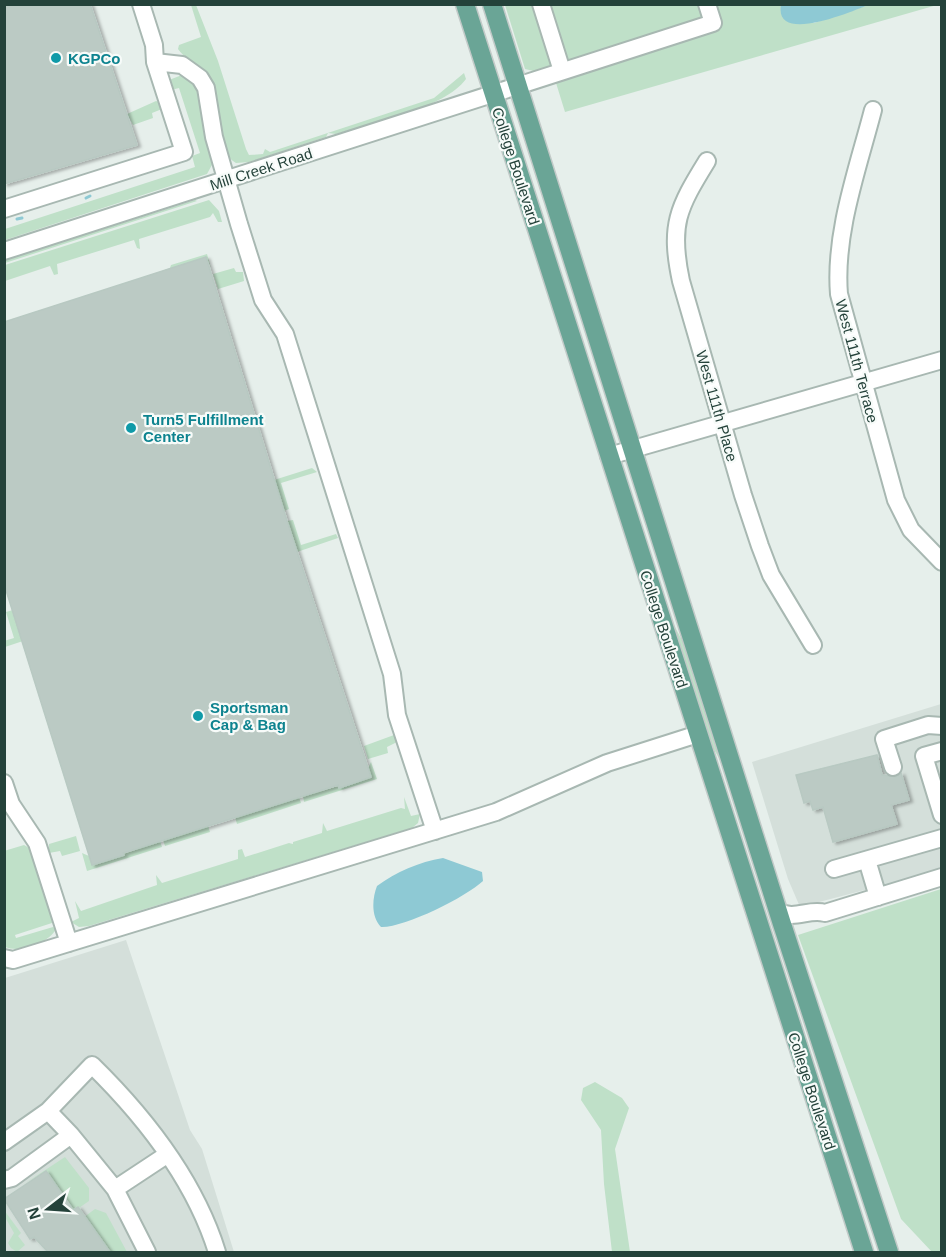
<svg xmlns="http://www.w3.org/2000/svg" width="946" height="1257" viewBox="0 0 946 1257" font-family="Arial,sans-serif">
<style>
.built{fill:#d4dfda}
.green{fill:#bfe0c8}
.water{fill:#8ec9d4}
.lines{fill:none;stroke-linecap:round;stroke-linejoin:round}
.stream{stroke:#8ec9d4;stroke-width:3}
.building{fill:#bbcac4;stroke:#b8c9c2;stroke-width:1.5;filter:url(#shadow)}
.minor-casing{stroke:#a8b8b2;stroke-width:20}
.major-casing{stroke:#c2cac8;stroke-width:21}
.minor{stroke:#fff;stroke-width:16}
.major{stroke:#6aa596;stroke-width:18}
.culture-dot{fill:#0f9aa8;stroke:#f7fbf9;stroke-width:2}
.labels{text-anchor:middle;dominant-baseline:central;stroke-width:4.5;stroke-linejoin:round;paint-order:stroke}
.culture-label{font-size:15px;font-weight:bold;fill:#0d838f;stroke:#f7fbf9;text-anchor:start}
.street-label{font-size:15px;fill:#24423a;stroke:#f7fbf9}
</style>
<defs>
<filter id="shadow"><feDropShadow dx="3.5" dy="2" stdDeviation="1.5" flood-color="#0004"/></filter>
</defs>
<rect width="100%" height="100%" fill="#e6efeb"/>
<path class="built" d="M941,704v166l-141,37 -12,-28 -36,-117z
M126,940l64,190 12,19 32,103h-229v-274z"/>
<path class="green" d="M191,5h5l22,56 28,88 3,6 14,-1 2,-5 5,3 164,-54 30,-25 2,6c-22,30 -95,44 -130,55l-8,-1 -2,4 -77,25 -13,1c-21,-11 -15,-50 -20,-69 -8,-30 -26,-28 -38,-45l1,-4 22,-8z
M505,5h276v4l33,14 54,-18h69l-372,107 -13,-42 -14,2 -13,-3z
M182,75c25,12 18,38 23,60 2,10 5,19 8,28l-6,11 -202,66v-11l190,-62 -3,-11 8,-3 -21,-65 -8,2 -2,-10z
M156,101l5,2 1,6 -10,4 1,5 -20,7 -6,-11z
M195,200l2,1 -192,62v-3z
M209,200l10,11 3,11h-4l-5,-9 -3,4 -71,22 1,10 -3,-1 -3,-8 -77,24 1,10 -4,1 -4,-9 -45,15v-16z
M207,254l4,14 -5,-11 -69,24 33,-13 1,-3z
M234,268l2,4h7l1,9 -26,8 -5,-15z
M312,468l5,4 -36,11 8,26 -5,2 -10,-31z
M293,520l8,25 35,-11 2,4 -41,14 -10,-31z
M13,610l10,31 -18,6 -1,-6 10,-3 -8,-26z
M670,618l18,33 35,114 -14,-24z
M394,735l3,7 -10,5 1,6 -20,6 -4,-13z
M371,762l6,17 -73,23 -1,-6 68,-19 -3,-9z
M299,797l2,6 -64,21 -2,-7z
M404,797l7,19 9,-2 -2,9 -6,5 -323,98 -10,1 -8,-5 8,-4 -4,-17 6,10 76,-26 -1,-10 6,8 76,-24v-9l4,-1 3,8 44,-14 4,1v-2l29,-9 1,-10 4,8 74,-23 4,1z
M208,826l2,6 -45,14 -2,-6z
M76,836l4,15 -18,5 -2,-5 -11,2v-9z
M160,841l2,6 -75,24 -5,-18 7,3 3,9z
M24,845l7,4 24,73 -40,13 1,3 37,-11 3,2c-8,15 -36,24 -51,18l-1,-96z
M941,889l1,363h-10l-31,-33 -103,-284z
M595,1082l27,16 7,10 -14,41 15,103h-18l-8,-68 -3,-54 -20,-30 2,-12z
M65,1157l24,31v13l-19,13 3,-4 -27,-39 -22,13z
M95,1209l11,4 21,39h-17l-22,-31 -12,2z
M4,1210l17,23 -3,3 7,9 -8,7 -6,-4 -3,-5 6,-10 -9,-16z"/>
<path class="water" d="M781,5v-1l87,1c-15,6 -94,40 -87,0z
M443,858l39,14 1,9c-17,16 -79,47 -102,46 -10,-10 -9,-28 -4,-41 19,-14 42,-24 66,-28z"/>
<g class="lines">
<path class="stream" d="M86,198l4,-2
M17,219l5,-1"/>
</g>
<path class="building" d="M4,4h86l47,141 -133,39z
M206,257l81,264 84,256 -32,11 -1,-3 -215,68 1,2 -32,10 -88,-281v-262z
M877,755l5,20 14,2 5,-4 8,27 -18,5 6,19 -64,18 -10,-35 -10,3 -3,-9 -6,2 -8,-28z
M46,1171l27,39 5,-3 32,45h-62l-14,-15 -4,2 -26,-40z"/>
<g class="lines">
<defs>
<path id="minor" d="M141,4l13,41 1,17
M541,4l21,67
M873,110c-15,58 -39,123 -34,184l57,206 15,30 31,32
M707,161c-29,47 -38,64 -26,120l62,214 17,51 11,29 42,70
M4,209l180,-57 -29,-90 27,3 18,13 6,10 8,49 25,87 24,76 22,34 107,340 5,41 38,116
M4,251l709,-228 -6,-19
M609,456l333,-96
M942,751l-18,5 18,59
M893,767l-9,-28 44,-14 14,1
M4,783l7,21 26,39 32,100
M867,860l11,37
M834,869l108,-31
M778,911c16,10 31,-3 47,2l117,-36
M4,958l9,2 483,-148 111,-49 91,-29
M48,1111l23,24
M4,1142l44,-31 44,-46c53,52 103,116 125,187
M4,1180l8,-2 59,-43 44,54 32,63
M115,1189l53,-35"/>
<path id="major" d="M465,4l399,1248
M492,4l290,920 107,328"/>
</defs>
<use href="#minor" class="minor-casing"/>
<use href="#major" class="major-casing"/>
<use href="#minor" class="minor"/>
<use href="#major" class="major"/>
</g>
<g class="culture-dot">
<circle cx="56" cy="58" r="6"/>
<circle cx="131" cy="428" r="6"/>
<circle cx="198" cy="716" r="6"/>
</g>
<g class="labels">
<g class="culture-label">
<text x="68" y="58">KGPCo</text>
<text x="143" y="419">Turn5 Fulfillment<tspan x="143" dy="17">Center</tspan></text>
<text x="210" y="707">Sportsman<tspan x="210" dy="17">Cap &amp; Bag</tspan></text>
</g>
<g class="street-label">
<text transform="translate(516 166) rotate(72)">College Boulevard</text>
<text transform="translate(261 169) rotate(-18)">Mill Creek Road</text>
<text transform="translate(857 361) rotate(75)">West 111th Terrace</text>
<text transform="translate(717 406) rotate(74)">West 111th Place</text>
<text transform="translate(664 629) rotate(72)">College Boulevard</text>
<text transform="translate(812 1091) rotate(72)">College Boulevard</text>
</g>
</g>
<rect width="946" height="1257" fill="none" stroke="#24423a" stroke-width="12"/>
<g transform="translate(48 1209) rotate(253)" stroke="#f7fbf9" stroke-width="4.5" paint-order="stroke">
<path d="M0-4.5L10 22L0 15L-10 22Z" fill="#24423a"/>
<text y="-9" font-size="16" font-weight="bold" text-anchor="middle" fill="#24423a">N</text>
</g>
</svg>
